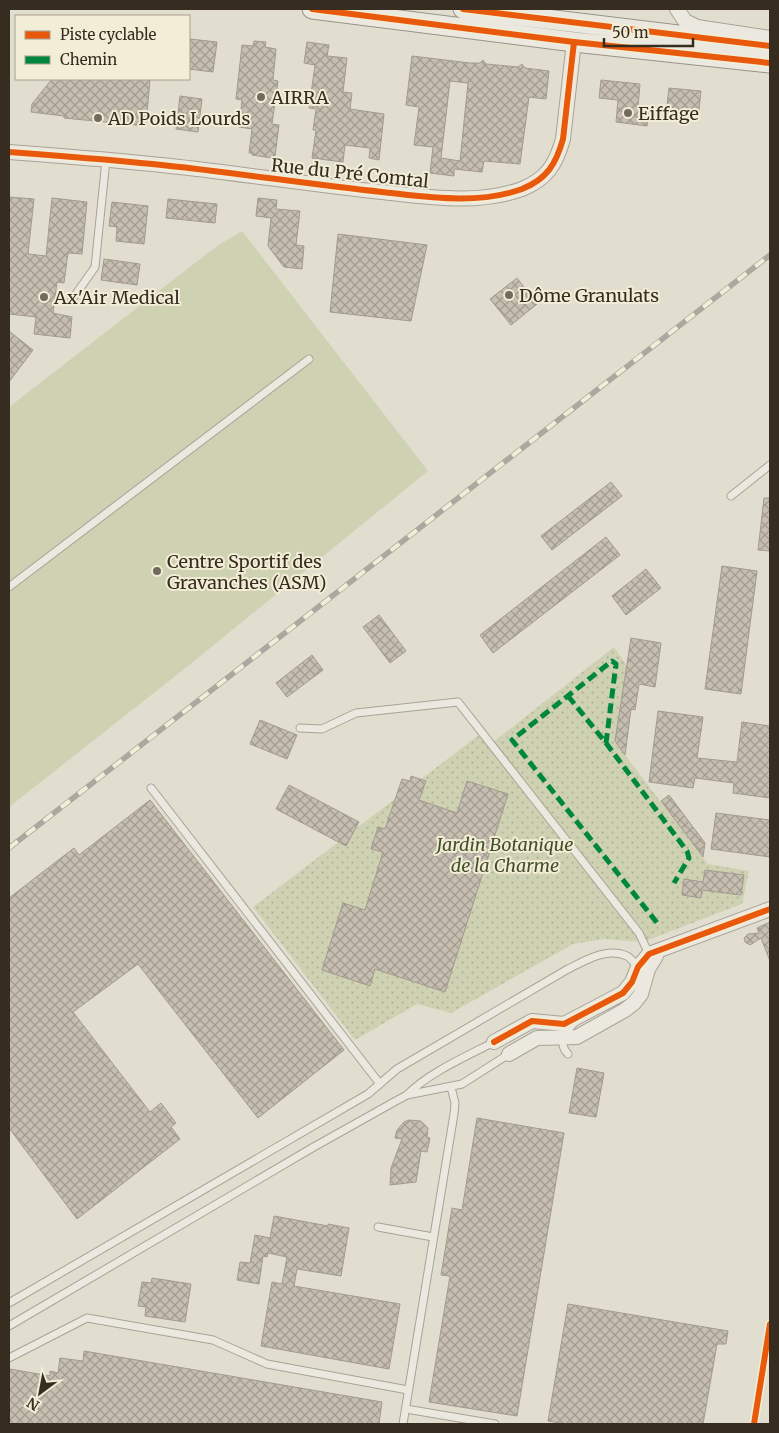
<svg xmlns="http://www.w3.org/2000/svg" width="779" height="1433" viewBox="0 0 779 1433" font-family="Merriweather,serif">
<style>
.grass{fill:url(#grass-dots)}
.pitch{fill:#ced1b2}
.building{fill:url(#building-cross-hatch);stroke:#a29a8e;fill-rule:evenodd}
.lines{fill:none;stroke-linecap:round;stroke-linejoin:round}
.lane-casing{stroke:#a8a397;stroke-width:9}
.street-casing{stroke:#a8a397;stroke-width:16}
.secondary-casing{stroke:#979388;stroke-width:21}
.lane{stroke:#ebe8df;stroke-width:7}
.street{stroke:#ebe8df;stroke-width:14}
.secondary{stroke:#ebe8df;stroke-width:19}
.rail-casing{stroke:#aba89f;stroke-width:5.5}
.rail{stroke:#f2edd6;stroke-width:4;stroke-dasharray:11;stroke-linecap:butt}
.quiet{stroke:#00873e;stroke-width:5;stroke-dasharray:10 5;stroke-linecap:butt}
.cycleway-casing{stroke:#f2edd6;stroke-width:9}
.cycleway{stroke:#e8590c;stroke-width:6}
.poi-dot{fill:#726b5d;stroke:#f2edd6;stroke-width:2}
.labels{text-anchor:middle;dominant-baseline:central;stroke-width:4;stroke-linejoin:round;paint-order:stroke}
.poi-label{font-size:18px;fill:#362d20;stroke:#f2edd6;text-anchor:start}
.street-label{font-size:18px;fill:#362d20;stroke:#f2edd6}
.park-label{font-size:18px;font-style:italic;fill:#425029;stroke:#f2edd6}
</style>
<defs>
<pattern id="grass-dots" width="8" height="8" patternUnits="userSpaceOnUse" patternTransform="scale(1.25)"><rect width="8" height="8" fill="#ced1b2"/><path d="M2 2h.1M6 6h.1" fill="none" stroke="#b2b499" stroke-width="1.8" stroke-linecap="round"/></pattern>
<pattern id="building-cross-hatch" width="8" height="8" patternUnits="userSpaceOnUse" patternTransform="scale(1.25)"><rect width="8" height="8" fill="#c6beb0"/><path d="M0 0l8 8M0 8l8-8" fill="none" stroke="#a29b8f"/></pattern>
</defs>
<rect width="100%" height="100%" fill="#e2decf"/>
<path class="grass" d="M614,647l13,19 -12,76 93,122 41,7 -7,33 -99,38 -39,-3 -31,5 -122,69 -34,-9 -62,36 -102,-133 230,-175 9,11z"/>
<path class="pitch" d="M242,231l186,240 -245,199 -174,137v-400l208,-161z"/>
<path class="building" d="M190,39l27,3 -4,30 -24,-3z
M254,41l12,1 -1,5 11,2 -3,31 5,1 -6,43 7,1 -4,31h-3v2l-20,-3v-2h-3l3,-24 -13,-2 3,-27 -6,-1 6,-54 11,1z
M307,42l22,3 -2,11 20,2 -4,34 9,1 -2,16 34,5 -5,46 -10,-2 1,-10 -25,-3 -2,17 -31,-4 4,-28h-3l3,-21 -7,-1 6,-43 -11,-2z
M412,56l58,7h10l3,-3 3,4 32,3 4,-3 3,4 24,3 -3,28 -17,-2 -9,67 -36,-3 -2,11 -28,-3v7l-24,-3 3,-26 -19,-2 5,-38 -13,-2zM450,81l18,2 -8,78 -19,-3z
M52,79h98l-4,47 -82,-8v-2l-33,-4 1,-8z
M601,80l39,4 -2,23 11,1 -2,18 -31,-4 2,-22 -19,-2z
M669,88l32,3 -3,27 -32,-4z
M180,96l22,3 -4,33 -22,-3z
M9,197l25,2 -6,55 18,2 6,-58 35,4 -5,52 -14,-1 -4,30 -7,-1 -4,31 19,4 -2,21 -36,-4 2,-17 -27,-3z
M258,198l19,2 -1,9 24,2 -4,34 8,1 -2,23 -18,-2 -16,-21 3,-28 -15,-2z
M168,199l49,5 -2,19 -49,-5z
M112,202l36,4 -4,38 -28,-3 1,-14 -8,-1z
M338,234l89,11 -16,76 -81,-9z
M104,259l36,5 -3,21 -36,-5z
M517,278l20,26 -26,21 -21,-26z
M9,331l24,19 -24,32z
M611,482l11,14 -70,54 -11,-14z
M764,498h6v53l-12,-1z
M606,537l14,18 -127,98 -13,-18z
M722,566l35,5 -16,123 -36,-5z
M646,569l15,19 -35,27 -14,-19z
M379,615l27,36 -16,12 -27,-36z
M631,638l30,5 -6,44 -16,-3 -4,26 -4,-1 -6,46 -10,-14z
M312,655l11,15 -36,27 -11,-14z
M658,711l45,6 -6,41 40,4 5,-40 28,4v72l-37,-5 1,-10 -39,-5 -2,10 -44,-6z
M260,720l37,15 -10,24 -37,-15z
M411,776l15,5 -7,19 38,13 10,-32 41,13 -63,198 -70,-23 -5,17 -48,-16 21,-67 22,7 18,-58 -12,-3 7,-22 7,2 17,-50 8,2z
M289,785l70,37 -13,24 -70,-37z
M669,795l36,48 -2,14 -42,-56z
M150,800l194,250 -86,68 -120,-154 -65,48 77,100 11,-9 15,20 -5,4 9,12 -103,80 -68,-91v-230l65,-50 5,7z
M716,813l54,7v37l-59,-8z
M705,870l39,5 -3,20 -39,-5 -1,8 -19,-3 2,-16 19,3z
M770,922v39l-9,-23 -11,7 -5,-3 -1,-4 4,-4 11,-1 -2,-5z
M577,1068l27,5 -8,44 -27,-4z
M477,1118l87,15 -47,283 -88,-14 21,-126 -9,-1 11,-67 10,2z
M409,1120l12,1 7,7 -1,9 3,1 -3,14 -6,-1 -5,31 -26,3 1,-17 11,-29 -7,-1 2,-8 7,-8z
M274,1216l54,10v-2l21,4 -8,48 -44,-7 -3,17 106,18 -11,65 -128,-23 11,-64 10,2 5,-27 -19,-4 -1,4 -4,-1 -4,28 -22,-4 3,-18 10,1 5,-28 15,3z
M152,1278l39,6 -6,38 -40,-6 1,-9 -8,-1 4,-24 9,1z
M568,1304l160,27 -2,13h-9l-14,80h-137l-18,-3z
M84,1351l298,51 -3,22h-370v-45l1,-10 40,7v-5l8,2 2,-15 23,3z"/>
<g class="lines">
<defs>
<path id="lane" d="M71,301l24,-34 11,-107
M731,496l39,-31
M9,587l300,-228
M300,728l22,1 34,-16 102,-11 181,231 10,21
M151,788l229,296
M568,1054c-11,-11 -2,-22 7,-32
M407,1095c21,-22 60,-39 87,-53
M378,1227l55,10
M9,1303l359,-209 29,-25 171,-100c18,-9 39,-22 59,-13 4,2 8,8 11,11
M9,1326l303,-178 82,-46 13,-7 55,-11 47,-30
M9,1358l78,-40 126,22 54,24 141,26
M406,1409l89,15
M403,1424l51,-310 1,-11 -4,-16"/>
<path id="street" d="M677,9l8,12 12,6 73,11
M9,152c68,5 136,10 204,19 57,7 113,15 169,21 46,5 96,13 140,-3 25,-10 34,-25 41,-50l11,-97
M494,1042l38,-21 32,3 59,-31 9,-11 6,-15 11,-13 121,-45
M509,1054l28,-16 40,-1 48,-27 9,-7 7,-9 7,-25 8,-13"/>
<path id="secondary" d="M312,9l262,33 196,21
M463,9l307,37"/>
</defs>
<use href="#lane" class="lane-casing"/>
<use href="#street" class="street-casing"/>
<use href="#secondary" class="secondary-casing"/>
<use href="#lane" class="lane"/>
<use href="#street" class="street"/>
<use href="#secondary" class="secondary"/>
<defs>
<path id="rail" d="M9,848l761,-593"/>
</defs>
<use href="#rail" class="rail-casing"/>
<use href="#rail" class="rail"/>
<path class="quiet" d="M568,696l38,47 81,108 2,7 -15,25
M606,743l10,-79 -4,-3 -100,79 146,184"/>
<defs>
<path id="cycleway" d="M312,9l262,33 196,21
M463,9l307,37
M9,152c68,5 136,10 204,19 57,7 113,15 169,21 46,5 96,13 140,-3 25,-10 34,-25 41,-50l11,-97
M494,1042l38,-21 32,3 59,-31 9,-11 6,-15 11,-13 121,-45
M754,1424l16,-100"/>
</defs>
<use href="#cycleway" class="cycleway-casing"/>
<use href="#cycleway" class="cycleway"/>
</g>
<g class="poi-dot">
<circle cx="261" cy="97" r="5"/>
<circle cx="628" cy="113" r="5"/>
<circle cx="98" cy="118" r="5"/>
<circle cx="509" cy="295" r="5"/>
<circle cx="44" cy="297" r="5"/>
<circle cx="157" cy="571" r="5"/>
</g>
<g class="labels">
<g class="poi-label">
<text x="271" y="97">AIRRA</text>
<text x="638" y="113">Eiffage</text>
<text x="108" y="118">AD Poids Lourds</text>
<text x="519" y="295">Dôme Granulats</text>
<text x="54" y="297">Ax'Air Medical</text>
<text x="167" y="561">Centre Sportif des<tspan x="167" dy="21">Gravanches (ASM)</tspan></text>
</g>
<g class="street-label">
<text transform="translate(350 173) rotate(6)">Rue du Pré Comtal</text>
</g>
<g class="park-label">
<text x="505" y="844">Jardin Botanique<tspan x="505" dy="21">de la Charme</tspan></text>
</g>
</g>
<rect width="779" height="1433" fill="none" stroke="#362d20" stroke-width="20"/>
<rect x="15" y="15" width="175" height="65" fill="#f2edd6" stroke="#a7a08d"/>
<rect x="25" y="31" width="25" height="8" fill="#e8590c" stroke="#a7a08d"/>
<text x="60" y="40" font-size="15" fill="#362d20">Piste cyclable</text>
<rect x="25" y="56" width="25" height="8" fill="#00873e" stroke="#a7a08d"/>
<text x="60" y="65" font-size="15" fill="#362d20">Chemin</text>
<g transform="translate(40 1393) rotate(212)" stroke="#f2edd6" stroke-width="4" paint-order="stroke">
<path d="M0-4L9 19L0 12L-9 19Z" fill="#362d20"/>
<text y="-8" font-size="14" font-weight="bold" text-anchor="middle" fill="#362d20">N</text>
</g>
<path d="M604 38v8h89v-8" fill="none" stroke="#362d20" stroke-width="2.5"/>
<text x="612" y="38" font-size="15" fill="#362d20" stroke="#f2edd6" stroke-width="4" paint-order="stroke">50 m</text>
</svg>
